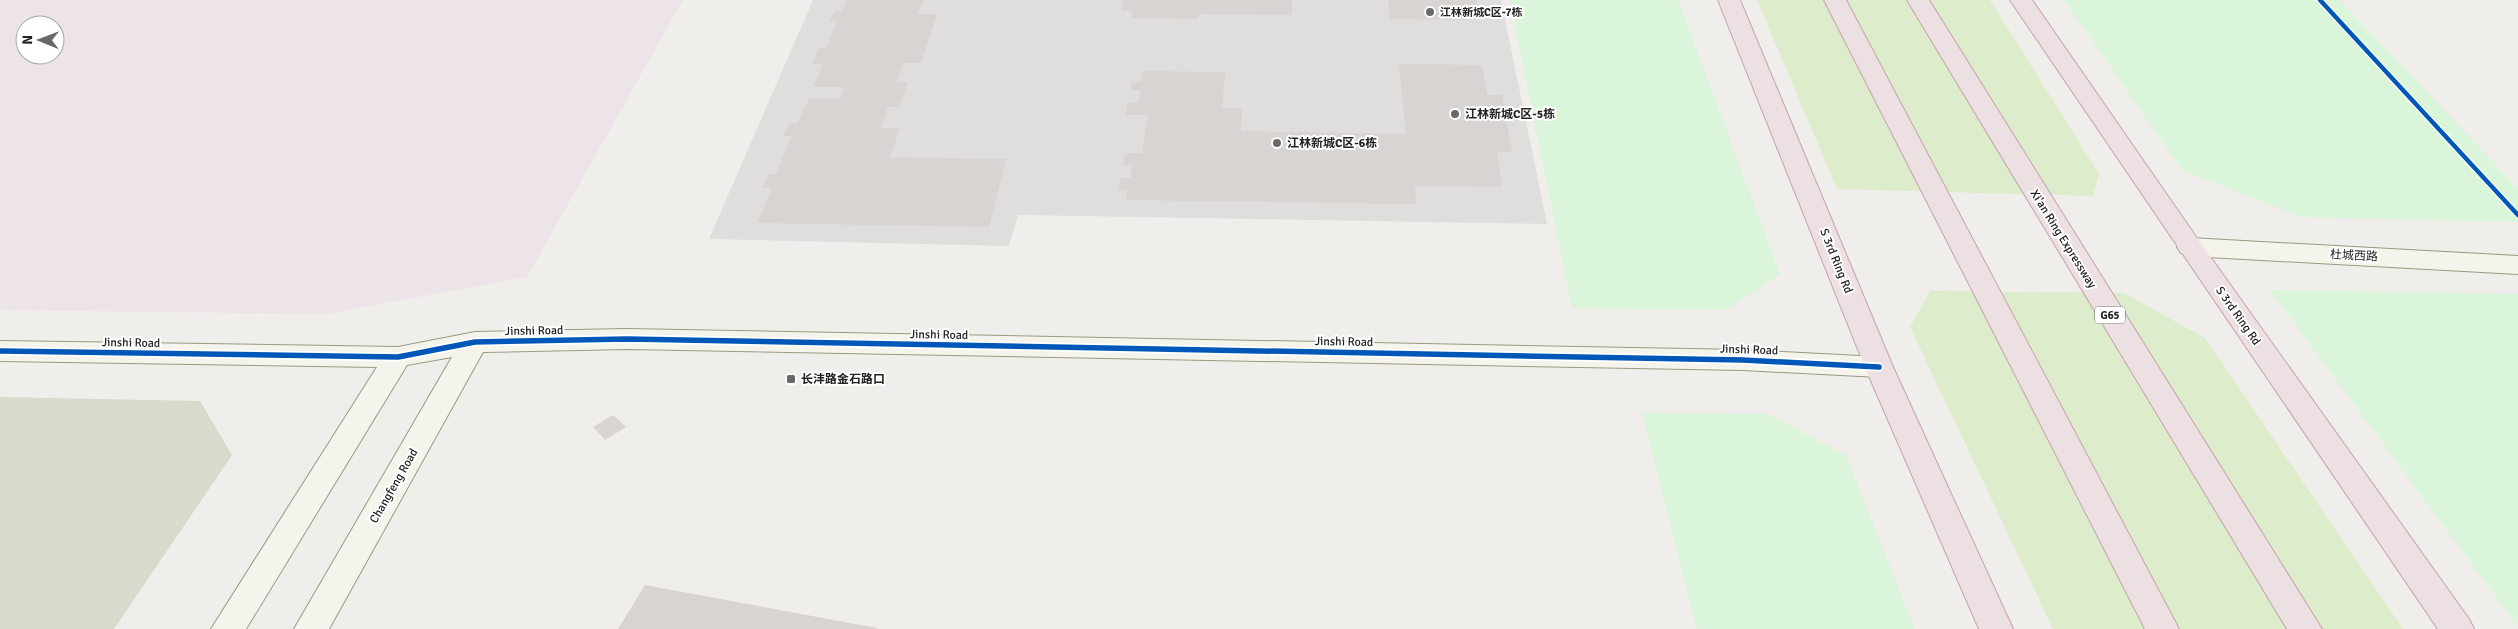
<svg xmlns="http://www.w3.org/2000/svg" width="2518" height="629" viewBox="0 0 2518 629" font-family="Signika,'Noto Sans SC',sans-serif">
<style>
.residential{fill:#dfdedc}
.industrial{fill:#ede4e9;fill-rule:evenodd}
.construction{fill:#d9d9cd}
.grass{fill:#ddeccb}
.park{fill:#daf5da}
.building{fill:#d7d4d2}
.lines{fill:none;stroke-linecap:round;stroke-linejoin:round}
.secondary-casing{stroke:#999a82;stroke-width:2}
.highway-casing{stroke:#c5a2ac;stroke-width:2}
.secondary{fill:#f4f4ed;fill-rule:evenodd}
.highway{fill:#ece0e2;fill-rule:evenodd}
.cycleway-far1-casing{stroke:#fff;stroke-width:7}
.cycleway-casing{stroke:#fff;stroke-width:9}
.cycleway-far1{stroke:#0057b8;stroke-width:4.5}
.cycleway{stroke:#0057b8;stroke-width:5.5}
.poi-dot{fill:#6a6968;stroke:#fff;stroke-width:2}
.labels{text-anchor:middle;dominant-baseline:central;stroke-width:4;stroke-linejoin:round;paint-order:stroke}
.far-poi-label{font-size:11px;font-weight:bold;fill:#222;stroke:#fff;text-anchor:start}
.shield{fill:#fff;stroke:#646464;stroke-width:1}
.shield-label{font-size:11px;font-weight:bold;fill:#222}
.poi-label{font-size:12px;font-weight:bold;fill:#222;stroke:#fff;text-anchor:start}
.street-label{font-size:12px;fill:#222;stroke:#fff}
</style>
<rect width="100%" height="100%" fill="#f0eeeb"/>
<path class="residential" d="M813,0h688l46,224 -529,-9 -9,31 -300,-7z"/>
<path class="industrial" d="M0,0h683l-156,277 -201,37 -326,-4zM25,25h30v30h-30z"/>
<path class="construction" d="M0,397l200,4 32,54 -118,174h-114z"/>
<path class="grass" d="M1757,0h233l109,174 -6,22 -256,-7z
M1930,291l194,2 81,45 198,291h-350l-143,-302z"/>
<path class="park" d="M1510,0h168l102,274 -54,36 -154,-2z
M2064,0h276l178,188v34l-217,-5 -119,-47z
M2270,290l248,4v333z
M1642,413l125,1 79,41 69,174h-218z"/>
<path class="building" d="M847,0h76l-5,14h19l-16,49h-18l-6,19h11l-9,25h-11l-7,21h19l-10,29 116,2 -17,68 -232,-4 15,-35h-10l6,-14h8l16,-38h-9l6,-13h9l11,-25 31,1 4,-12h-31l10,-23h-11l7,-16h7l11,-27h-8l5,-10h8z
M1123,0h169v15l-93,-1 -1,5 -67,-1 1,-7h-11z
M1388,0h89l1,6h-9l2,14 -81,-1z
M1399,64l83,1 5,30h15l10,57h-15l5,35 -87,-1 1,18 -290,-4 1,-10h-8l1,-12h11l1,-13h-9l2,-12h17l6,-38h-22l2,-13 11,1 1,-13h-9l1,-9 9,1 2,-11 82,1 -3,36h20l-1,23 165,3z
M613,415l13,12 -21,13 -12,-13z
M645,585l232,43 -1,1h-258z"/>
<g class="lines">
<defs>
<path id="secondary" d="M2190,238l328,18v18l-328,-18 -9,-3 -4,-6 4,-6z
M627,329l1116,21 136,7 10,3 4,7 -4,7 -10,3 -136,-7 -1116,-21 -144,3 -154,277h-35l158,-272 -45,8 -161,264h-35l166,-262 -377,-6v-20l398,6 77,-15z"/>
<path id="highway" d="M1718,0h22l153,367 120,262h-34l-114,-262z
M1824,0h22l333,629h-34z
M1907,0h22l393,629h-35z
M2010,0h22l167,241 270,378 5,10h-36z"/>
</defs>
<use href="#secondary" class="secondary-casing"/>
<use href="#highway" class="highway-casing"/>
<use href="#secondary" class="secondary"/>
<use href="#highway" class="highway"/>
<defs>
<path id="cycleway-far1" d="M2320,0l198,215"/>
<path id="cycleway" d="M0,351l398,6 77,-15 152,-3 1116,21 136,7"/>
</defs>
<use href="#cycleway-far1" class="cycleway-far1-casing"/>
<use href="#cycleway" class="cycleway-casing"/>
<use href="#cycleway-far1" class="cycleway-far1"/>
<use href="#cycleway" class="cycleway"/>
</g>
<g class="poi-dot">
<circle cx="1430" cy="12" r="5"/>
<circle cx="1455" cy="114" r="5"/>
<circle cx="1277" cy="143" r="5"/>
<rect x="786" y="374" width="10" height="10" rx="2.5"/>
</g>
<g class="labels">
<g class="far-poi-label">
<text x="1440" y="12">江林新城C区-7栋</text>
</g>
<rect class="shield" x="2095" y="306.5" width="30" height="17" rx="4"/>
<g class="shield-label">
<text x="2110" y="315">G65</text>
</g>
<g class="poi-label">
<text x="1465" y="114">江林新城C区-5栋</text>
<text x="1287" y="143">江林新城C区-6栋</text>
<text x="801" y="379">长沣路金石路口</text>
</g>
<g class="street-label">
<text transform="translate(2063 239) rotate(58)">Xi'an Ring Expressway</text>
<text transform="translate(2354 256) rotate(3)">杜城西路</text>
<text transform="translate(1836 261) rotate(68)">S 3rd Ring Rd</text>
<text transform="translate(2238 316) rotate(55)">S 3rd Ring Rd</text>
<text transform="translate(534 331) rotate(-1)">Jinshi Road</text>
<text transform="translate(939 335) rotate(1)">Jinshi Road</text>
<text transform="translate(1344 342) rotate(1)">Jinshi Road</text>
<text transform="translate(131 343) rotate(1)">Jinshi Road</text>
<text transform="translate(1749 350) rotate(2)">Jinshi Road</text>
<text transform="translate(394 486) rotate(-60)">Changfeng Road</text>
</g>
</g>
<g transform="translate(40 40) rotate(271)"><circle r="24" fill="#ffffff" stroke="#a7a7a7"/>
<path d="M0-4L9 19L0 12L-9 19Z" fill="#6a6968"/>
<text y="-8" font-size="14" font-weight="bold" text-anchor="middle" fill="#222222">N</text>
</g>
</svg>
